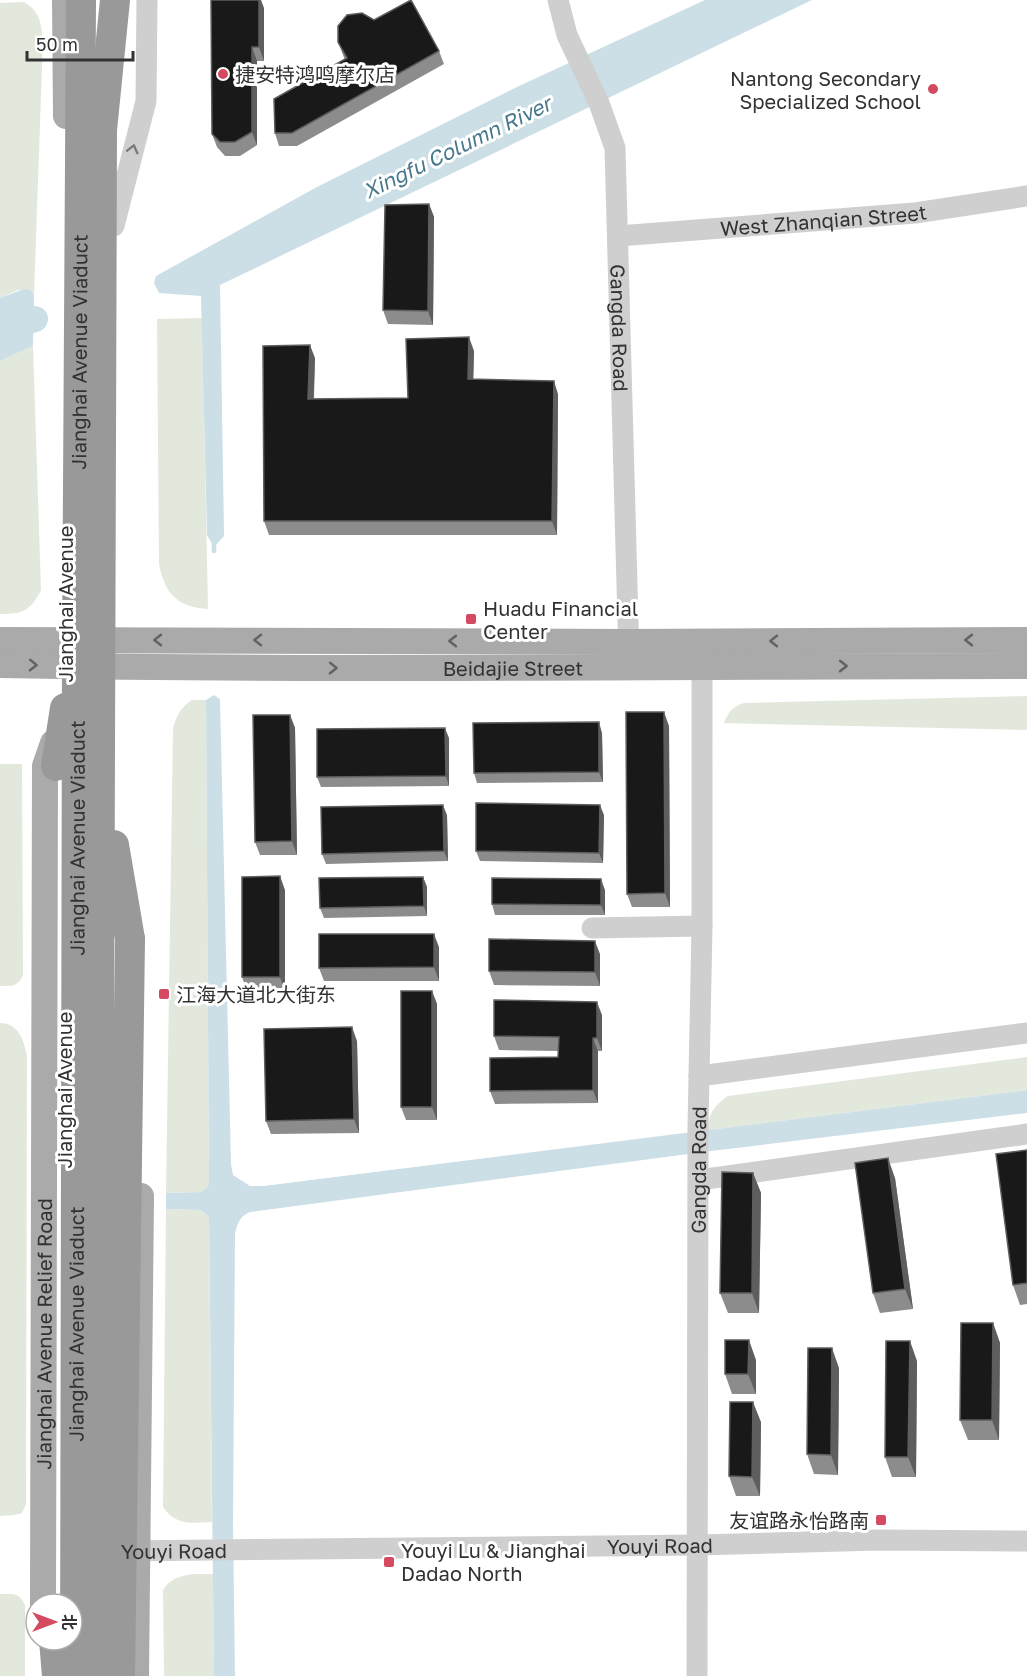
<svg xmlns="http://www.w3.org/2000/svg" width="1027" height="1676" viewBox="0 0 1027 1676" font-family="'Golos Text','Noto Sans SC',sans-serif">
<style>
.green{fill:#e3e8dc}
.water{fill:#ccdfe6}
.lines{fill:none;stroke-linecap:round;stroke-linejoin:round}
.stream{stroke:#ccdfe6;stroke-width:4.5}
.river{stroke:#ccdfe6;stroke-width:26}
.minor{stroke:#cfcfcf;stroke-width:21}
.major{stroke:#aaa;stroke-width:26}
.highway{stroke:#999;stroke-width:30}
.highway-bridge{stroke:#999;stroke-width:30}
.wall{fill:#8c8c8c}
.shaded-wall{fill:#5e5e5e}
.building{fill:#191919;stroke:#5e5e5e;stroke-width:1.5}
.oneway{stroke:#797979}
.oneway2{stroke:#626262}
.poi-dot{fill:#d44a60;stroke:#fff;stroke-width:2}
.labels{text-anchor:middle;dominant-baseline:central;stroke-width:6;stroke-linejoin:round;paint-order:stroke}
.poi-label{font-size:20px;fill:#323232;stroke:#fff;text-anchor:start}
.street-label{font-size:20px;fill:#323232;stroke:#fff}
.water-label{font-size:21px;font-style:italic;fill:#48788d;stroke:#fff}
</style>
<rect width="100%" height="100%" fill="#fff"/>
<path class="green" d="M24,2c16,10 16,18 19,36l-9,257 -4,-5h-12l-18,8v-295z
M202,318l6,291c-31,-2 -43,-15 -49,-45l-2,-245z
M33,346l8,244c-10,21 -19,24 -41,24v-253z
M1027,696v34l-303,-7c5,-12 8,-16 20,-20z
M192,700h14l3,484 -1,4 -7,4 -35,1 7,-465c4,-13 7,-20 19,-28z
M22,764l1,211c-5,12 -11,11 -23,11v-222z
M0,1023c19,0 24,18 27,33l-1,448 -4,9 -8,2 -14,1z
M1027,1057v33l-319,40c0,-17 7,-25 20,-34z
M166,1209l35,1 8,7 3,305c-21,1 -36,4 -49,-15z
M193,1574h20l1,102h-50l-1,-86c7,-12 18,-14 30,-16z
M0,1594c14,0 19,-2 25,11v71h-25z"/>
<path class="water" d="M705,0h107l-592,285 4,251 -10,11 -7,-12 -6,-239 -42,-3 -5,-10 2,-7 161,-89 202,-101z
M24,289l6,1 4,5 -1,51 -33,15v-63z
M214,695l6,4 11,465 2,11 17,11h14l763,-96v23l-316,38 -461,61c-10,4 -13,12 -15,22l-2,288 2,154h-21l-5,-459 -8,-7 -35,-1v-16l35,-1 6,-4 2,-4 -3,-484z"/>
<g class="lines">
<path class="stream" d="M214,540v11"/>
<path class="river" d="M0,330l35,-11"/>
<g class="minor">
<path id="s1" d="M558,0l9,35 32,68 16,45 14,509"/>
<path d="M114,226l32,-125 1,-101"/>
<path id="s2" d="M618,236l297,-23 112,-17"/>
<path d="M592,928l110,-2"/>
<path d="M699,1076l328,-43"/>
<path d="M699,1180l328,-46"/>
<path id="s3" d="M122,1551l575,-6 181,-5 149,1"/>
<path id="s4" d="M697,1676l1,-549 4,-201v-260"/>
</g>
<g class="major">
<path d="M65,0l1,116"/>
<path d="M0,640l629,2 398,-2"/>
<path id="s5" d="M0,665c342,6 685,1 1027,1"/>
<path id="s6" d="M43,1604l2,-838 8,-23"/>
<path d="M136,1676l5,-480"/>
</g>
<path class="highway" d="M56,766l9,-58
M114,845l16,94
M54,1640l3,36"/>
<g class="highway-bridge">
<path id="s7" d="M75,1676l2,-1027 4,-649"/>
<path d="M97,1676l5,-1546 13,-130"/>
<path d="M120,1676l10,-737"/>
</g>
</g>
<path class="wall" d="M264,8v53h-7v84l-17,11h-15l-8,-9 -5,-13z
M374,20l65,31 5,13 -147,82h-18l-4,-13 70,-73 -7,-18z
M429,204l5,13 -1,108 -45,-1 -5,-14z
M474,351l-1,28 85,15 -1,141h-288l-5,-14 51,-163 -1,41 94,-1z
M290,715l5,13 2,127h-37l-5,-13z
M669,726l1,181h-38l-5,-13z
M602,733l1,49 -126,1 -3,-10z
M449,738v48l-128,1 -4,-10z
M447,815l1,46 -122,3 -4,-10z
M604,815l-1,48 -123,-2 -4,-10z
M423,877l4,10v29l-103,2 -4,-10z
M285,890v101h-38l-5,-14z
M605,890v25h-110l-3,-11z
M439,947v34h-115l-5,-13z
M600,954v32l-106,-1 -5,-14z
M432,991l5,13v116h-31l-5,-13z
M602,1015v36h-4v52l-103,1 -5,-13 68,-34v-6l-59,-1 -5,-14z
M357,1041l2,92 -88,1 -5,-13z
M1027,1150v154l-7,1 -7,-20z
M753,1173l8,20 -2,120h-31l-8,-20z
M895,1178l18,131 -33,4 -7,-20z
M993,1323l7,20 -1,97h-31l-8,-20z
M756,1360v34h-24l-7,-20z
M917,1361l-1,116h-24l-7,-20z
M839,1368l-1,107 -24,-1 -7,-20z
M761,1422l-1,74h-24l-7,-20z"/>
<path class="shaded-wall" d="M259,0h2l3,8v53l-5,-14z
M252,47l5,14v84l-5,-13z
M429,204l5,13 -1,108 -5,-14z
M469,337l5,14 -1,42 -5,-14z
M310,345l5,13 -2,55 -5,-14z
M554,381l4,13 -1,141 -5,-14z
M664,712l5,14 1,181 -5,-14z
M290,715l5,13 2,127 -5,-14z
M599,722l3,11 1,49 -4,-10z
M445,728l4,10v48l-3,-10z
M443,805l4,10 1,46 -4,-10z
M600,805l4,10 -1,48 -4,-10z
M280,876l5,14v101l-5,-14z
M423,877l4,10v29l-3,-10z
M601,879l4,11v25l-4,-10z
M434,934l5,13v34l-5,-14z
M595,941l5,13v32l-5,-14z
M432,991l5,13v116l-5,-13z
M597,1002l5,13v36l-5,-13z
M352,1027l5,14 2,92 -5,-14z
M593,1038l5,13v52l-5,-13z
M888,1158l7,20 18,131 -8,-20z
M753,1173l8,20 -2,120 -7,-20z
M993,1323l7,20 -1,97 -7,-20z
M749,1340l7,20v34l-8,-20z
M910,1341l7,20 -1,116 -8,-20z
M832,1348l7,20 -1,107 -7,-20z
M753,1402l8,20 -1,74 -8,-19z"/>
<path class="building" d="M211,0h48v47h-7v85l-17,10h-15l-8,-8z
M411,0l28,51 -147,82h-17l-1,-34 73,-41 -9,-16v-16l9,-11 15,-2 12,7z
M429,204l-1,107 -45,-1 2,-105z
M469,337l-1,42 86,2 -2,140h-288l-1,-175 47,-1 -2,54 100,-1 -2,-59z
M626,712h38l1,181 -38,1z
M253,715h37l2,126 -37,1z
M599,722v50l-125,1 -1,-50z
M445,728l1,48 -129,1v-48z
M476,803l124,2 -1,48 -123,-2z
M443,805l1,46 -122,3 -1,-47z
M280,876v101h-38v-100z
M423,877l1,29 -104,2 -1,-30z
M492,878l109,1v26l-109,-1z
M319,934h115v33l-115,1z
M489,939l106,2v31l-106,-1z
M401,991h31v116h-31z
M494,1000l103,2v36h-4v52l-103,1v-33l68,-1 1,-20 -65,-1z
M352,1027l2,92 -88,2 -2,-92z
M1027,1150v133l-14,2 -17,-131z
M888,1158l17,131 -32,4 -18,-130z
M722,1172l31,1 -1,120h-32z
M961,1323h32l-1,97h-32z
M725,1340h24l-1,34h-23z
M886,1341h24l-2,116h-23z
M808,1348h24l-1,107 -24,-1z
M730,1402h23l-1,75 -23,-1z"/>
<defs><path id="oneway-chevron" d="M-2-3.5L2.5 0L-2 3.5" fill="none" stroke-width="1.6" stroke-linecap="round" stroke-linejoin="round" transform="scale(1.5)"/></defs>
<use class="oneway" href="#oneway-chevron" transform="translate(133 149) rotate(-76)"/>
<g class="oneway2">
<use href="#oneway-chevron" transform="translate(158 640) rotate(180)"/>
<use href="#oneway-chevron" transform="translate(258 640) rotate(-180)"/>
<use href="#oneway-chevron" transform="translate(969 640) rotate(180)"/>
<use href="#oneway-chevron" transform="translate(453 641) rotate(-180)"/>
<use href="#oneway-chevron" transform="translate(774 641) rotate(180)"/>
<use href="#oneway-chevron" transform="translate(33 665) rotate(1)"/>
<use href="#oneway-chevron" transform="translate(843 666)"/>
<use href="#oneway-chevron" transform="translate(333 668) rotate(1)"/>
</g>
<g class="poi-dot">
<circle cx="223" cy="74" r="6"/>
<circle cx="933" cy="89" r="6"/>
<rect x="465" y="613" width="12" height="12" rx="3"/>
<rect x="158" y="988" width="12" height="12" rx="3"/>
<rect x="875" y="1514" width="12" height="12" rx="3"/>
<rect x="383" y="1556" width="12" height="12" rx="3"/>
</g>
<g class="labels">
<g class="poi-label">
<text x="235" y="74">捷安特鸿鸣摩尔店</text>
<text x="921" y="78" text-anchor="end">Nantong Secondary<tspan x="921" dy="23">Specialized School</tspan></text>
<text x="483" y="608">Huadu Financial<tspan x="483" dy="23">Center</tspan></text>
<text x="176" y="994">江海大道北大街东</text>
<text x="869" y="1520" text-anchor="end">友谊路永怡路南</text>
<text x="401" y="1550">Youyi Lu &amp; Jianghai<tspan x="401" dy="23">Dadao North</tspan></text>
</g>
<g class="street-label">
<text stroke="none"><textPath href="#s2" startOffset="206">West Zhanqian Street</textPath></text>
<text stroke="none"><textPath href="#s1" startOffset="339">Gangda Road</textPath></text>
<text stroke="none"><textPath href="#s7" startOffset="1324">Jianghai Avenue Viaduct</textPath></text>
<text transform="translate(65 604) rotate(-90)">Jianghai Avenue</text>
<text stroke="none"><textPath href="#s5" startOffset="513">Beidajie Street</textPath></text>
<text stroke="none"><textPath href="#s7" startOffset="838">Jianghai Avenue Viaduct</textPath></text>
<text transform="translate(64 1090) rotate(-90)">Jianghai Avenue</text>
<text stroke="none"><textPath href="#s4" startOffset="506">Gangda Road</textPath></text>
<text stroke="none"><textPath href="#s7" startOffset="352">Jianghai Avenue Viaduct</textPath></text>
<text stroke="none"><textPath href="#s6" startOffset="270">Jianghai Avenue Relief Road</textPath></text>
<text stroke="none"><textPath href="#s3" startOffset="538">Youyi Road</textPath></text>
<text stroke="none"><textPath href="#s3" startOffset="52">Youyi Road</textPath></text>
</g>
<g class="water-label">
<text transform="translate(457 147) rotate(-26)">Xingfu Column River</text>
</g>
</g>
<g transform="translate(54 1622) rotate(90)"><circle r="28" fill="#ffffff" stroke="#adadad" stroke-width="1.5"/>
<path d="M0-4.5L10 22L0 15L-10 22Z" fill="#d44a60"/>
<text y="-9" font-size="16" font-weight="bold" text-anchor="middle" fill="#323232">北</text>
</g>
<path d="M27 51v9h106v-9" fill="none" stroke="#323232" stroke-width="3"/>
<text x="36" y="51" font-size="18" fill="#323232" stroke="#ffffff" stroke-width="4.5" paint-order="stroke">50 m</text>
</svg>
